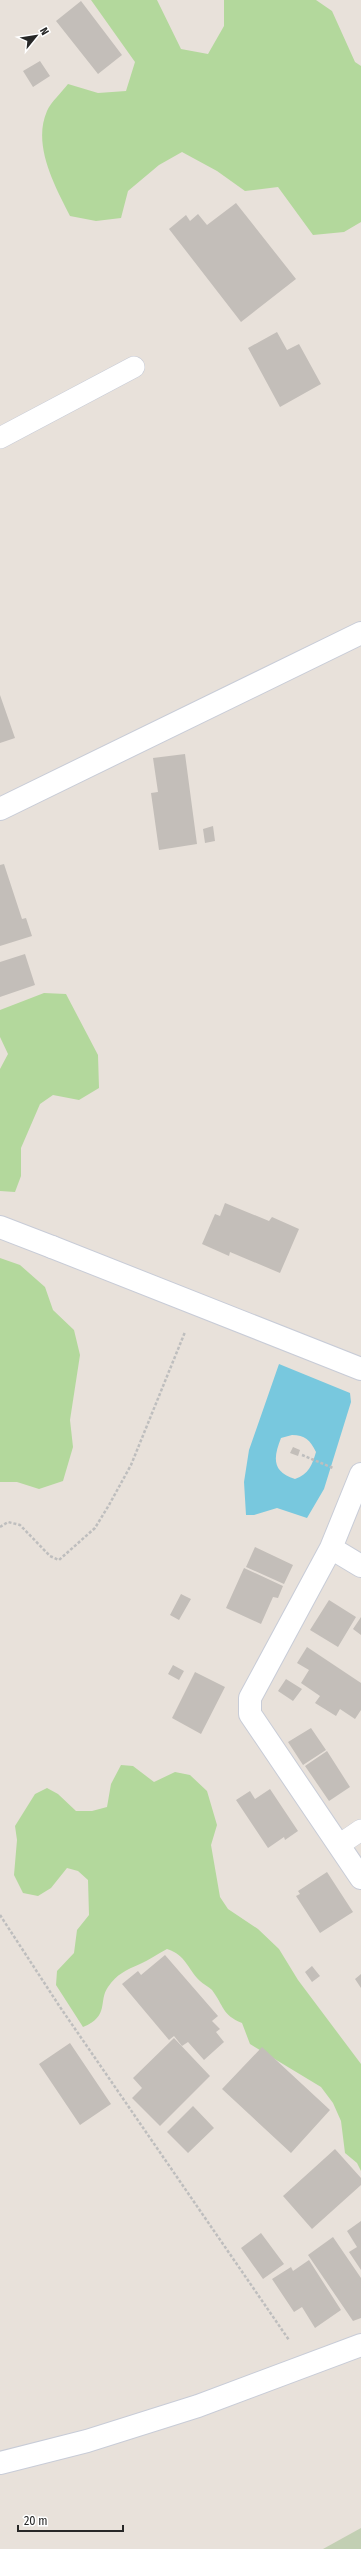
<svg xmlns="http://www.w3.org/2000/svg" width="361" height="2549" viewBox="0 0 361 2549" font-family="'Fira Sans Condensed',sans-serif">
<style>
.green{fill:#b3d89c}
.cemetery{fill:#c2cfb3}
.water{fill:#78c8de;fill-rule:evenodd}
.building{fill:#c3beb9}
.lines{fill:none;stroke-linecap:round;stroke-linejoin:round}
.service-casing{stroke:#c8ccd7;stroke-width:22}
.minor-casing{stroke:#c8ccd7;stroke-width:24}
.tertiary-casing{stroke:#c8ccd7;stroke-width:24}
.path{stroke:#bebebe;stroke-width:2.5;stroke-dasharray:3 2;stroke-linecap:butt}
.service{stroke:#fff;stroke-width:21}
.minor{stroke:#fff;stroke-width:22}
.tertiary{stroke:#fff;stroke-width:22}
</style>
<rect width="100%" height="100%" fill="#e8e1da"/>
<path class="green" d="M91,0h66l24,49 27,5 16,-28v-26h92l16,11 23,51 6,4v156l-17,10 -31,3 -35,-48 -33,4 -28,-20 -35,-19 -23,13 -31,26 -7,27 -25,3 -26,-5c-15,-30 -38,-71 -23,-105 4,-9 15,-19 21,-27l30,9 28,-2 9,-29z
M44,993l22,1 32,61 1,33 -20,12 -26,-5 -13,9 -19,44v28l-6,16 -15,-1v-122l8,-15 -8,-17v-27z
M0,1258l20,7 25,22 8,23 21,20 6,25 -10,65 3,27 -10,34 -24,8 -22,-7h-17z
M121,1765l12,1 21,16 21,-10 15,3 17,16 10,34 -6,20 9,52 8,12 30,20 21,20 19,31 63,84v107l-4,-8 -12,-10 -4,-32 -8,-18 -12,-16 -71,-43 -8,-21c-20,-8 -18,-17 -30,-33 -3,-3 -9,-6 -12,-9 -14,-14 -13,-25 -33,-32 -10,5 -18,11 -27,15 -14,6 -23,10 -32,23 -10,14 2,29 -25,40l-27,-42 1,-14 17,-18 3,-23 12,-15 -1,-35 -10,-9 -11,-3 -16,20 -13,8 -15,-3 -9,-18 3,-35 -2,-14 20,-32 12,-6 11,6 18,17h16l15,-4 4,-23z"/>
<path class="cemetery" d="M361,2528v21h-38z"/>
<path class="water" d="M279,1364l71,29 1,9 -27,87 -17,29 -30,-10 -23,7h-8l-2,-33 5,-32zM292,1435c13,0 18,5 24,17 -4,13 -7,22 -21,27 -23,-7 -22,-21 -14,-41z"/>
<path class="building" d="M81,1l41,54 -24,19 -42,-53z
M40,61l10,15 -17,11 -10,-16z
M236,203l60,76 -55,43 -72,-93 17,-14 4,6 8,-7 9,11z
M277,332l10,18 12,-6 22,40 -41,23 -32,-59z
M0,695l15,43 -15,5z
M185,754l12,90 -38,6 -8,-57 7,-1 -5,-34z
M213,826l2,15 -10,2 -2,-14z
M4,864l18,55 4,-1 6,18 -32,10v-81z
M25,954l10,31 -35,12v-35z
M225,1203l44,18 3,-4 27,12 -19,44 -50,-21 -1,4 -27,-12 13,-30 5,2z
M293,1447l7,3 -2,6 -8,-3z
M255,1547l38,18 -9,19 -38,-17z
M244,1568l39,18 -5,12 -5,-1 -12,27 -35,-16z
M181,1594l10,5 -12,21 -9,-5z
M329,1600l27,17 -18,30 -28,-17z
M361,1617v18l-8,-6z
M307,1647l54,36v27l-6,9 -15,-10 -4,7 -21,-13 5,-7 -19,-13 8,-13 -12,-7z
M173,1665l11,6 -5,9 -11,-6z
M195,1672l30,15 -24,47 -29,-16z
M286,1679l16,10 -9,12 -15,-10z
M311,1728l15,22 -23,15 -15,-23z
M327,1751l23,36 -21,14 -24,-35z
M270,1789l28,42 -13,9 -1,-3 -16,11 -32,-48 14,-9 5,8z
M327,1872l26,40 -33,21 -24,-37 4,-2 -2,-3z
M165,1955l53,61 -6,5 8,8 -4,3 8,10 -20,18 -16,-18 -6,4 -8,-10 -5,4 -47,-56 16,-13 3,4z
M312,1966l8,10 -8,6 -7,-10z
M361,1974v14l-6,-9z
M174,2038l36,38 -50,50 -28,-28 10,-10 -9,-10z
M70,2043l41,61 -31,21 -41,-61z
M262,2047l68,63 -39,43 -69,-64z
M193,2106l21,22 -26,25 -21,-21z
M335,2149l26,29v7l-49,44 -29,-33z
M361,2221v49l-12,-18 8,-5 -10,-16z
M261,2233l23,31 -21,15 -22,-31z
M333,2237l28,41v40l-8,3 -45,-66z
M309,2260l32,50 -26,18 -13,-21 -8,5 -22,-33 19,-12 2,4z"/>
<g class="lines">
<defs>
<path id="service" d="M0,438l134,-71
M339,1845l22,-15"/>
<path id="minor" d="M0,809l361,-176
M0,1227l52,20
M361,1474l-30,74 -81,150v16l111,164
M331,1548l30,18"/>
<path id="tertiary" d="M52,1247l309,122
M0,2463l87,-22 111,-35 163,-61"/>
</defs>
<use href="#service" class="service-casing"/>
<use href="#minor" class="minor-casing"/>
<use href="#tertiary" class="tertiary-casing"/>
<path class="path" d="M302,1455l31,13
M0,1527l8,-5 12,3 30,31 9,4 36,-32 14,-23 22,-40 54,-133
M0,1915l60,92 229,333"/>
<use href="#service" class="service"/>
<use href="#minor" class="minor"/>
<use href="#tertiary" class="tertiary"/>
</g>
<g transform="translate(36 36) rotate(60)" stroke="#ffffff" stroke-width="3" paint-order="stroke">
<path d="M0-3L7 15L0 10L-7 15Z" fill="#272727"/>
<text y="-6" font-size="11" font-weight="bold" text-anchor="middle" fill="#272727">N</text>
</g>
<path d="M18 2525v6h105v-6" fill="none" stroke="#272727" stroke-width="2"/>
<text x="24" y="2525" font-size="12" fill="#272727" stroke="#ffffff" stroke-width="3" paint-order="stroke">20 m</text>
</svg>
